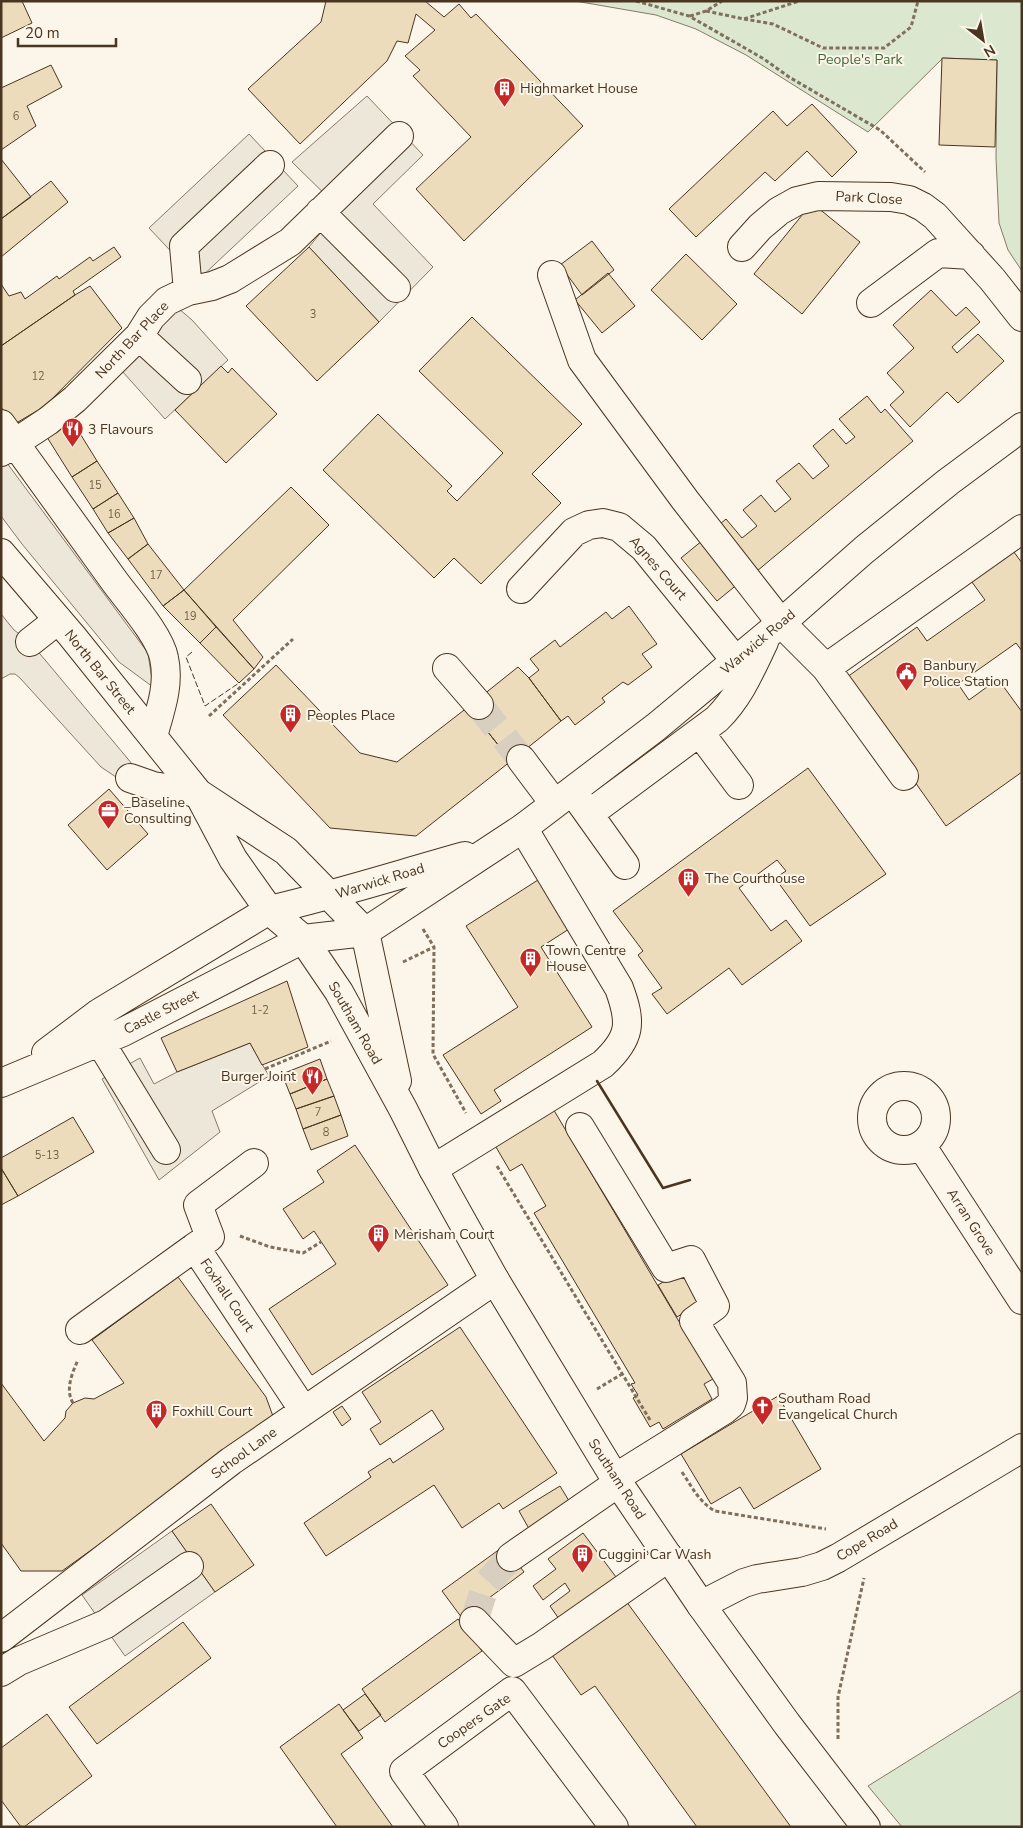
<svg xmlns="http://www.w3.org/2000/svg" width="1023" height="1828" viewBox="0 0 1023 1828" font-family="'Nunito Sans',sans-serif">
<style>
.green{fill:#dce7d0;stroke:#887966}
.parking{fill:#ede7d9;stroke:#887966}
.building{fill:#ecdcbc;stroke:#4a3520}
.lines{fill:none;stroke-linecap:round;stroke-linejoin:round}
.minor-tunnel{stroke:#d8cfc1;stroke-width:28;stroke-dasharray:28 14;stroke-linecap:butt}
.minor-casing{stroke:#4a3520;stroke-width:30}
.major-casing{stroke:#4a3520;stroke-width:30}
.path{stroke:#7f6f5c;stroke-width:3;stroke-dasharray:4 2.5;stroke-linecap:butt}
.minor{stroke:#fbf6e9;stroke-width:28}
.major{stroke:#fbf6e9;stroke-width:28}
.fence{stroke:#4a3520;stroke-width:1;stroke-dasharray:6 2.5;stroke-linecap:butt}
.wall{stroke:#4a3520;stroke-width:2.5}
.labels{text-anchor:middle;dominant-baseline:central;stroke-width:4;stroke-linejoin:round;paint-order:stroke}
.number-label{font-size:11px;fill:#725f47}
.park-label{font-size:14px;fill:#436837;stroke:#fbf6e9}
.poi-label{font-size:14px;fill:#4a3520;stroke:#fbf6e9;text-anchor:start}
.street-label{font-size:14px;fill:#4a3520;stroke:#fbf6e9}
</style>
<rect width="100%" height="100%" fill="#fbf6e9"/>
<path class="green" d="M575,1h447v270l-14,-21 -9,-27 -3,-65 1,-98 -54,-2 -75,74 -122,-77 -50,-26 -40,-14z
M1022,1690v137h-120l-34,-41z"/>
<path class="parking" d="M367,96l56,59 -50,49 60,63 -54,55 -70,-75 31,-38 -48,-47z
M249,134l49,52 -100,94 -49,-52z
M178,308l14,12 36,40 -63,59 -43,-48 35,-44z
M1,455l147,198 5,34 -34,-25 -97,-118 -21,-28z
M1,614l13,16 16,12 108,129 -13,12 -24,-16 -81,-89 -5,-4h-5l-9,5z
M250,1043l19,33 -57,35 8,21 -61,48 -57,-101 38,-21 14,26 23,-12z
M172,1531l43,61 -90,64 -43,-61z"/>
<path class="building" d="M1,1h21l10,22 -31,15z
M326,1h99l19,16 15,-13 12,14 5,-4 107,112 -119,115 -48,-52 55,-52 -58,-61 7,-6 -15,-14 30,-26 -19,-16 -8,29 -11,-2 -10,20 -87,83 -52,-55 73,-67z
M942,58l55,2 -2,87 -56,-2z
M51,65l11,22 -35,19 9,20 -35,24v-62z
M812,104l45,48 -25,25 -25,-26 -32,30 -10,-9 -69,65 -27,-28 104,-98 14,15z
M1,159l30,38 -30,22z
M51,181l17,21 -67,55v-38z
M812,203l48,39 -58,72 -48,-40z
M592,241l22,29 -32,25 -22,-30z
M114,247l7,10 -48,34 2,4 -74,51v-62l8,12 12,-4 4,7 32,-23 2,3 31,-22 3,4z
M309,247l70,75 -62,59 -71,-75z
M686,254l51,50 -35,36 -51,-50z
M608,273l27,33 -33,27 -27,-33z
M90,286l32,42 -77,78 -32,19 -12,-18v-61l74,-51z
M931,290l25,26 10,-9 14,15 -28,25 5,6 21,-19 26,27 -46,42 -11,-11 -37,35 -20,-22 14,-13 -17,-19 27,-25 -21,-23z
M472,317l110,107 -50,50 29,29 -80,81 -27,-26 -20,20 -111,-108 55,-56 74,72 -5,5 10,10 46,-48 -84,-82z
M221,366l7,7 4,-5 45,46 -51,49 -51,-53z
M867,396l14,17 4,-4 28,32 -162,135 -38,-46 13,-11 16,19 15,-12 -14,-16 18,-15 14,17 16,-13 -15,-18 23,-18 14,16 16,-13 -16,-20 20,-17 13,15 9,-7 -16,-18z
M71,419l26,42 -25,16 -27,-43z
M97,461l21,32 -25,16 -21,-32z
M291,487l38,38 -96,95 30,37 -9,12 -70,-79z
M118,493l16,25 -26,15 -15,-24z
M134,518l14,26 -20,15 -20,-26z
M703,540l36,43 -22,18 -36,-43z
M148,544l36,46 -21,16 -35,-47z
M1011,548l11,15v88l-6,-8 -58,41 11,16 29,-21 24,33v60l-76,54 -103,-146 74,-53 10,14 58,-41 -16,-22z
M184,590l32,37 -16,16 -37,-37z
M629,606l28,38 -15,10 10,13 -24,18 -5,-3 -21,16 3,4 -30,23 -7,-9 -7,5 -32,-43 10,-8 -9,-11 25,-19 5,7 46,-35 6,7z
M216,627l38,42 -15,14 -39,-40z
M276,665l84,88 37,9 71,-55 43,54 -95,75 -86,-8 -107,-113z
M518,667l11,11 32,43 -50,40 -43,-54z
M808,768l78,106 -76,52 -35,-48 11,-7 -9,-11 -38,28 32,43 15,-11 16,21 -60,44 -13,-17 -62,46 -15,-20 10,-6 -24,-33 5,-4 -30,-40z
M109,789l39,45 -41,36 -39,-45z
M538,880l31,49 -28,18 51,80 -98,63 7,11 -20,13 -38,-59 75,-48 -52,-81z
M287,981l21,66 -46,18 -12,-22 -73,29 -16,-34z
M320,1059l7,20 -37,15 -8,-20z
M327,1079l7,17 -38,13 -6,-15z
M334,1096l7,19 -38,14 -7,-20z
M552,1107l161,272 -9,5 8,15 -49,30 -4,-7 -9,5 -17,-29 5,-3 -7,-11 4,-1 -101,-170 12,-7 -24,-42 -12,7 -17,-29z
M341,1115l7,21 -37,14 -8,-21z
M73,1117l21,35 -76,44 -17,-28v-10z
M355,1145l93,140 -136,90 -43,-66 67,-45 -22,-33 -11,8 -20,-30 41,-27 -7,-11z
M1,1168l17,28 -17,9z
M681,1272l18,31 -22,14 -19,-32z
M178,1277l88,120 8,22 -212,152h-41l-20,-28v-160l43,58 21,-23 1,-7 7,-8 12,-5 9,1 30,-16 -32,-43z
M460,1327l97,146 -54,36 -4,-6 -37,25 -28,-43 -108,71 -22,-33 67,-46 -3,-5 22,-14 3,5 51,-34 -12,-19 -52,35 -10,-16 11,-7 -19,-30z
M778,1396l43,73 -67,40 -14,-22 -29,17 -30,-50z
M342,1406l9,13 -9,7 -9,-14z
M560,1486l14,23 -42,25 -13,-23z
M211,1504l43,61 -39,27 -43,-61z
M583,1533l33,44 -57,42 -9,-13 20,-15 -5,-8 -22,17 -10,-14 23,-17 -8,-10z
M504,1546l20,26 -62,46 -20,-27z
M626,1601l165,226h-94l-102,-141 -14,9 -29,-40z
M458,1619l24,32 -97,71 -23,-33z
M183,1622l28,36 -114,86 -28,-37z
M365,1694l16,21 -22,16 -16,-21z
M339,1704l24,34 -22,16 52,73h-56l-57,-80z
M47,1714l45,62 -68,51h-3l-20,-27v-52z"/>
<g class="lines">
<path class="minor-tunnel" d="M479,705l42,54
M474,1621l12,-37 25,-27"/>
<defs>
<path id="minor" d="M320,212l76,76
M742,247l18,-20 19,-16 18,-10 21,-5 73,1 18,3 14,7 12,9 57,63 30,38
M552,275l30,85 103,140 96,123 45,45 78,108
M188,291l-4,-45 86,-81
M871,303l67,-50 33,2
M139,336l48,44
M1,424c38,52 76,105 114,158 14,19 45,54 49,76 6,27 -4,53 -11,78
M1,452l47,-31 27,-22 64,-63 12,-19 16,-16 21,-10 24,-5 18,-7 60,-37 109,-106
M521,589l53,-57 15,-7 14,-2 16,4 25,21 92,113
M30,642l28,-22
M447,668l32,37
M826,668l196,-139
M700,733l39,52
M521,759l33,44
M130,778l23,8 45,7
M578,799l47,66
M589,814l128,-95c23,-23 33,-48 47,-77
M91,1027l75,123
M46,1053l53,-40 170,-103
M1,1083l122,-51 180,-93
M872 1118a32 32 0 1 1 64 0a32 32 0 1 1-64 0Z
M580,1127l86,141 25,-8 24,46 -21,15 38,62 1,15 -2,6 -7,6 -109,68
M921,1145l101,155
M433,1169l170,-105c28,-26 29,-41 16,-76l-96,-160
M195,1247l15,-10 -12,-32 56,-42
M80,1330l115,-83 109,164
M511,1557l107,-74
M701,1605l43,-22 13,-4 45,-7 20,-6 16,-8 184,-110
M474,1621l40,42 28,-17 127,-89
M1,1638l230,-177 264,-181
M1,1672l18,-11 87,-37 83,-58
M444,1827l-40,-56 108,-80 102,136"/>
<path id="major" d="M1,553l71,83 126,157 35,66 36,51 34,29 36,53 64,117 30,60 62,111 120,198 86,127 86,119 79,103
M201,795l85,56 79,81 32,149
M269,910c66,-15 131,-36 196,-54
M303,939l62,-7 158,-104 133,-101 125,-104 83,-73 84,-68 74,-55"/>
</defs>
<use href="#minor" class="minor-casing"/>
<use href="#major" class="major-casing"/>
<path class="path" d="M636,1l53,15 75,43 25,18 91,53 45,42
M706,11l38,8 55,-18
M690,16l16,-5 16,-10
M744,19l29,5 50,24h61l27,-21 7,-26
M209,716l84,-77
M423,929l11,18 -1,107 33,59
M403,962l31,-15
M265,1069l66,-28
M497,1166l153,254
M240,1236l30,11 33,6 18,-11
M597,1389l25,-15
M73,1403c-8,-13 -1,-30 5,-43
M682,1472c10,15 17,30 33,39l111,18
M838,1739v-42l26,-119"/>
<use href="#minor" class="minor"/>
<use href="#major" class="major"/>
<path class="fence" d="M192,652l-6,5 19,49 34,-23"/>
<path class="wall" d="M597,1081l66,107 27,-8"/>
</g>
<defs>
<symbol id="building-pin" viewBox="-11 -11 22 30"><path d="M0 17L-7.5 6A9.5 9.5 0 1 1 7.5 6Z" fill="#c62828" stroke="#fbf6e9"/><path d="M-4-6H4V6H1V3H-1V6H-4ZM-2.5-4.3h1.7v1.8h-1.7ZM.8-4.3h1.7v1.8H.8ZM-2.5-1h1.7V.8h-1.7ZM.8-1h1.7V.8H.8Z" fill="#fff"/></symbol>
<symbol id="restaurant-pin" viewBox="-11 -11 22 30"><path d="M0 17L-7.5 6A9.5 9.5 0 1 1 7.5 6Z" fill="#c62828" stroke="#fbf6e9"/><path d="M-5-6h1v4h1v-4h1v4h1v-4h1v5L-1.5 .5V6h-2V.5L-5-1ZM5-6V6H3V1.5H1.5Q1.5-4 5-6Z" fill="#fff"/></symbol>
<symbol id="civic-pin" viewBox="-11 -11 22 30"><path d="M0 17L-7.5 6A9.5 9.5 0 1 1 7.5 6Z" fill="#c62828" stroke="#fbf6e9"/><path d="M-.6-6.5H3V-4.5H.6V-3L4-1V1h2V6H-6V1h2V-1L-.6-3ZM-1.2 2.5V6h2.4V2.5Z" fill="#fff"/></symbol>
<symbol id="office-pin" viewBox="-11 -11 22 30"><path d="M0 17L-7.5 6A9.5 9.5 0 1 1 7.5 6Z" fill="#c62828" stroke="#fbf6e9"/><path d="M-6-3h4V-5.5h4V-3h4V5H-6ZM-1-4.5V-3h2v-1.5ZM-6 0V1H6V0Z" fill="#fff"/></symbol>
<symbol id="church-pin" viewBox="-11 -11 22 30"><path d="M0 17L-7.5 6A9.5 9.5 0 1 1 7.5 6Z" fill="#c62828" stroke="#fbf6e9"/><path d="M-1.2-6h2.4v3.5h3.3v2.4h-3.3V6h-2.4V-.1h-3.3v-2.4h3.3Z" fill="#fff"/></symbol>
</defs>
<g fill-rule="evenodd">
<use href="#building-pin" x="492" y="76" width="25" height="34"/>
<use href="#restaurant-pin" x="60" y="416" width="25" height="34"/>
<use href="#civic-pin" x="894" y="660" width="25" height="34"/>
<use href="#building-pin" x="278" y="702" width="25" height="34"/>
<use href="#office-pin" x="96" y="798" width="25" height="34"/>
<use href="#building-pin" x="676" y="866" width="25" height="34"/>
<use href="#building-pin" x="518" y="946" width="25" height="34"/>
<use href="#restaurant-pin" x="300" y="1064" width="25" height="34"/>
<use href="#building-pin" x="366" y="1222" width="25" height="34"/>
<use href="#church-pin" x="750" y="1394" width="25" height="34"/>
<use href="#building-pin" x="144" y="1398" width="25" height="34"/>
<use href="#building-pin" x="570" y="1542" width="25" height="34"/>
</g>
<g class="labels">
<g class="number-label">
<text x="16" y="116">6</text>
<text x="313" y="314">3</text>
<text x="38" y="376">12</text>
<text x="95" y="485">15</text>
<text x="114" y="514">16</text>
<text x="156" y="575">17</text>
<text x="190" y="616">19</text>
<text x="260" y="1010">1-2</text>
<text x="318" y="1112">7</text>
<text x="326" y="1132">8</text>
<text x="47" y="1155">5-13</text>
</g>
<g class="park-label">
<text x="860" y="59">People's Park</text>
</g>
<g class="poi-label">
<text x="520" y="88">Highmarket House</text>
<text x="88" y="429">3 Flavours</text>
<text x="923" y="665">Banbury<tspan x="923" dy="16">Police Station</tspan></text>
<text x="307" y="715">Peoples Place</text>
<text x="124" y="802">_Baseline<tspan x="124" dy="16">Consulting</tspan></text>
<text x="705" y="878">The Courthouse</text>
<text x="546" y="950">Town Centre<tspan x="546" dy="16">House</tspan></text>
<text x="296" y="1076" text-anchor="end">Burger Joint</text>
<text x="394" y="1234">Merisham Court</text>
<text x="778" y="1398">Southam Road<tspan x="778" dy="16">Evangelical Church</tspan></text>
<text x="172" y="1411">Foxhill Court</text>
<text x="598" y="1554">Cuggini Car Wash</text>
</g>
<g class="street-label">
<text transform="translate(869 198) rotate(3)">Park Close</text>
<text transform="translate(132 340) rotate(-47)">North Bar Place</text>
<text transform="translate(658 568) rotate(49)">Agnes Court</text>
<text transform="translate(758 642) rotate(-40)">Warwick Road</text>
<text transform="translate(100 672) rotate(51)">North Bar Street</text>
<text transform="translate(380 881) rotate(-17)">Warwick Road</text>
<text transform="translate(161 1012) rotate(-27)">Castle Street</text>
<text transform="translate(355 1023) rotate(60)">Southam Road</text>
<text transform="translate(971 1222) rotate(57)">Arran Grove</text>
<text transform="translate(227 1295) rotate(56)">Foxhall Court</text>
<text transform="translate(244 1453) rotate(-36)">School Lane</text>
<text transform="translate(617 1479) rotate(57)">Southam Road</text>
<text transform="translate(867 1540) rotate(-31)">Cope Road</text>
<text transform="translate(474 1721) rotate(-35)">Coopers Gate</text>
</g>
</g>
<rect width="1023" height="1828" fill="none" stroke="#4a3520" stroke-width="5"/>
<g transform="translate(983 40) rotate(149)" stroke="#fbf6e9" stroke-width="4" paint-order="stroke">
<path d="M0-4L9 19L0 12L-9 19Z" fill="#4a3520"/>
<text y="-8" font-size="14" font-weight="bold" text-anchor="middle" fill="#4a3520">N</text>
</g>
<path d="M18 38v8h98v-8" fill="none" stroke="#4a3520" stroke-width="2.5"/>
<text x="25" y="38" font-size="15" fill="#4a3520" stroke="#fbf6e9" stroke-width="4" paint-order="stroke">20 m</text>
</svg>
